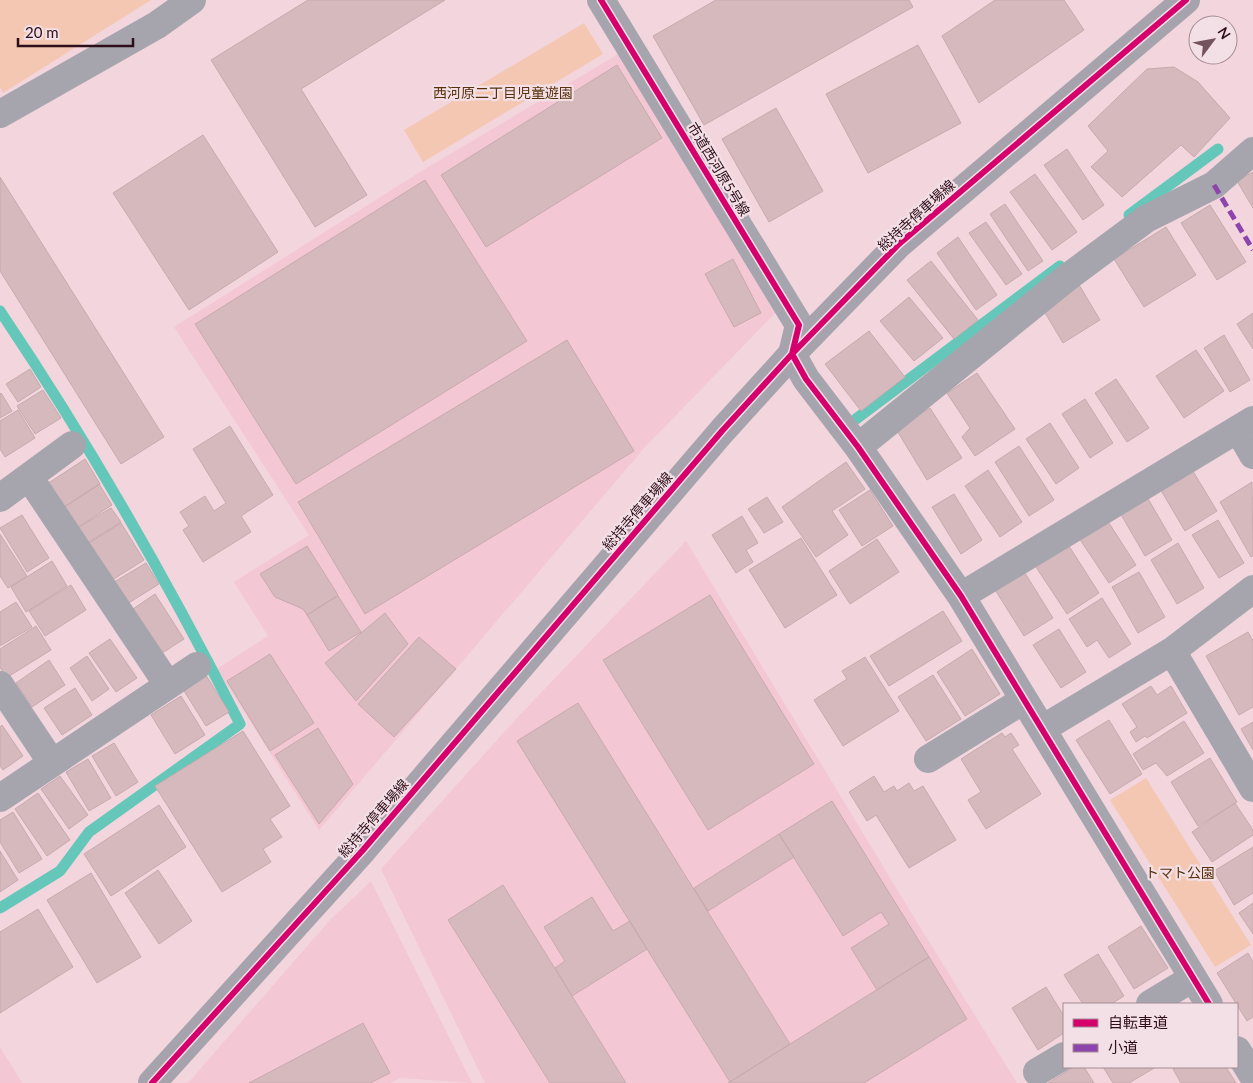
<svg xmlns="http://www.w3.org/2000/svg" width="1253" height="1083" viewBox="0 0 1253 1083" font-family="Lato,'Noto Sans JP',sans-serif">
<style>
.built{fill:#f4c7d4}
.green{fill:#f4c7b2}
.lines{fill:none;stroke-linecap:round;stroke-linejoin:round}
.stream{stroke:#65c7b9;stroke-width:11}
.building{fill:#d6b9bd;stroke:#c7aaad}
.street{stroke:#a6a5ad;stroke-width:28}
.secondary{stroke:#a6a3ac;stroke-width:28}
.quiet{stroke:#8e44ad;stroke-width:5;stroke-dasharray:10 5;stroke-linecap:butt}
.cycleway-casing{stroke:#f3e0e6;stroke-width:9}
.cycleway{stroke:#d6006c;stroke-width:6}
.labels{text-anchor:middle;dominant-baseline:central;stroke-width:4.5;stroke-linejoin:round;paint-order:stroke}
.park-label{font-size:14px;fill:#58310c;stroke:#f3e0e6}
.street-label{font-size:14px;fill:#2e0e1a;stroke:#f3e0e6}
</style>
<rect width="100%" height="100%" fill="#f2d5dd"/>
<path class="built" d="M620,53l56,96 103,160 -134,138 -326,383 -102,-161 51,-33 -34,-54 75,-47 -135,-208 251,-158z
M686,541l235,388 96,154h-532l-2,-4 -102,-210 135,-150z
M371,881l101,202 -72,-5 -10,5h-202l142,-163z
M0,1047l22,36h-22z"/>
<path class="green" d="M0,0h151l-148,93 -3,-6z
M584,23l19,31 -180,108 -19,-32z
M1146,778l105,167 -36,22 -105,-167z"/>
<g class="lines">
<path class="stream" d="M1129,215l89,-66
M0,311c89,132 168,271 240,413l-151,108 -29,39 -60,37
M856,419l204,-153"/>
</g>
<path class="building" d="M308,0h137l-144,89 66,106 -52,32 -104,-167z
M716,0h193l4,7 -209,118 -51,-89z
M995,0h69l20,30 -105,73 -37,-67z
M918,45l43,78 -93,50 -42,-79z
M617,65l45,73 -176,109 -45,-72z
M1174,67l24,15 32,36 -36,39 -13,-12 -59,52 -31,-30 17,-16 -20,-25 59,-57z
M776,108l47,83 -54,31 -47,-83z
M203,135l75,117 -89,58 -76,-117z
M1067,149l37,56 -21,15 -39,-55z
M1253,172v36l-16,-27z
M1035,174l42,58 -25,18 -42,-58z
M0,177l164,260 -43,27 -121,-193z
M425,180l102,161 -231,143 -101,-160z
M1005,204l38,57 -15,10 -38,-57z
M1210,205l36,57 -29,18 -36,-57z
M986,222l36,52 -16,11 -37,-52z
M1166,227l30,48 -52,32 -30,-48z
M958,237l39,58 -21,15 -39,-57z
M733,259l28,54 -27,14 -29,-53z
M931,261l47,59 -24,19 -47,-59z
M1078,283l22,37 -37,23 -22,-37z
M909,297l34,41 -29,23 -34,-40z
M1253,313v36l-16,-25z
M869,331l36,46 -44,34 -36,-47z
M1224,335l26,45 -20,12 -26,-44z
M567,340l67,111 -269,163 -67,-112z
M1196,350l28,41 -40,27 -28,-42z
M30,369l11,18 -23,15 -12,-18z
M977,373l38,56 -40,27 -13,-19 8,-9 -23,-35z
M1116,379l33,49 -22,14 -32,-49z
M43,390l18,28 -26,16 -18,-28z
M1,393l11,18 -12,7v-24z
M1085,399l28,44 -23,15 -28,-44z
M930,408l32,50 -35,22 -31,-51z
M18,410l17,28 -30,19 -5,-8v-28z
M1050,423l29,45 -23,16 -30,-45z
M230,426l43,69 -32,21 10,16 -48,30 -20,-32 6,-4 -9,-14 25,-16 9,15 12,-8 -33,-54z
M1019,446l35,54 -25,16 -34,-54z
M85,459l15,25 -37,24 -16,-24z
M846,462l19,27 -33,22 16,24 -32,22 -34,-50z
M1191,468l26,43 -32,20 -26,-44z
M988,470l34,52 -22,15 -35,-51z
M1252,482l1,74 -2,1 -31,-55z
M99,484l13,21 -38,25 -13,-21z
M870,490l23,36 -31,20 -23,-36z
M1143,490l29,50 -27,16 -29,-50z
M954,494l28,46 -21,14 -29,-47z
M767,497l16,25 -19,11 -16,-24z
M111,508l10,14 -35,22 -10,-15z
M22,515l27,43 -22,14 -27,-44z
M742,516l16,27 -12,7 7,12 -17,11 -24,-38z
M1107,520l29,45 -27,18 -30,-45z
M1218,520l26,43 -25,15 -27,-43z
M121,523l23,37 -35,22 -23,-37z
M0,534l27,42 -19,12 -8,-12z
M801,538l36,57 -52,33 -36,-58z
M877,539l22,33 -49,32 -21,-33z
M1067,543l32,50 -32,21 -33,-50z
M1178,543l26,45 -27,16 -26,-44z
M307,546l31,49 -31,20 -4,-6 -28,-12 -15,-23z
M52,561l15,25 -41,26 -15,-25z
M146,563l13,21 -32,20 -13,-22z
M1023,570l30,48 -29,18 -30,-48z
M1139,572l26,45 -27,16 -26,-46z
M71,585l15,25 -41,26 -16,-25z
M155,594l29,45 -28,18 -29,-44z
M710,595l104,169 -106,66 -105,-170z
M338,596l23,36 -32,19 -22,-36z
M1102,598l29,46 -22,14 -12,-18 -10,7 -18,-28z
M16,602l16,25 -32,19v-34z
M943,611l19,30 -73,45 -19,-30z
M385,613l23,31 -52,57 -31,-38z
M36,626l15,24 -45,28 -6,-11v-18z
M1059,629l27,43 -25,16 -28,-43z
M1248,632l5,9v66l-14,8 -33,-59z
M419,637l37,32 -62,68 -36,-33z
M110,639l27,39 -21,14 -27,-39z
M972,649l28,45 -35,22 -28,-44z
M270,654l44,69 -44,28 -43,-70z
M87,656l22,33 -17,12 -22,-33z
M865,657l34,54 -56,35 -29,-46 33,-21 -5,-8z
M49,660l16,25 -33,22 -16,-24z
M204,672l25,40 -23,14 -25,-40z
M933,675l28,44 -35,22 -28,-44z
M1151,686l6,9 14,-9 16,27 -40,25 -2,-2 -9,6 -6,-10 7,-5 -15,-23z
M75,688l17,27 -30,20 -18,-27z
M181,696l24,39 -30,19 -24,-39z
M578,703l212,341 -60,38 -213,-341z
M1109,720l33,54 -32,20 -34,-54z
M1184,721l20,32 -37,23 -11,-13 -13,7 -10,-16z
M1253,722v28l-12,-21z
M2,725l21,31 -20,14 -3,-4v-39z
M318,728l35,56 -34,40 -44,-69z
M243,731l47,75 -20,13 12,18 -19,12 8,13 -49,30 -67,-106z
M1002,733l3,4 6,-4 8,12 -7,4 29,45 -55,35 -18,-29 13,-8 -20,-33z
M114,743l24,39 -22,14 -24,-40z
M1210,758l27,44 -39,24 -27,-44z
M88,759l23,39 -22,13 -23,-39z
M60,776l28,39 -19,14 -28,-40z
M874,776l10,16 10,-6 3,5 12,-8 5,8 9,-5 33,54 -47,28 -33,-53 -9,6 -18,-29z
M38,793l32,47 -23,16 -32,-47z
M832,801l97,156 -52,33 -26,-42 38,-24 -8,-12 -38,24 -64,-102z
M1235,803l18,27v5l-41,27 -20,-30z
M159,805l27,42 -75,49 -27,-42z
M13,812l29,47 -23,14 -19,-31v-22z
M779,834l15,23 -86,54 -14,-23z
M1253,847v46l-19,12 -20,-34z
M0,851l18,29 -18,12z
M158,870l34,51 -33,23 -34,-51z
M91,873l50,84 -44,26 -50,-83z
M503,885l69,111 54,87h-76l-102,-163z
M592,897l21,34 17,-10 17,28 -75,47 -17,-28 10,-7 -21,-34z
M1253,903v31l-14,-21z
M38,909l35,58 -73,46v-81z
M1141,926l27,42 -34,21 -26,-42z
M1248,953l5,9v55l-6,4 -30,-48z
M1098,954l26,42 -13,8h-28l-19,-29z
M929,957l38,62 -103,64h-136z
M1046,987l18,29v17l-26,17 -26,-42z
M363,1023l27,50 -20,10h-121z
M1074,1067h10l10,16h-46z
M1103,1067h53l-27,16h-16z
M1177,1067h49l10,16h-55l-8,-14z"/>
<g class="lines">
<path class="street" d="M601,0l198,325 -7,29 14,25 52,68 103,149 248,408
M0,114l157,-89 35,-25
M1238,429l15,26
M858,447l210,-170 78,-58 68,-34 39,-34
M29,477l139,208
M0,498l72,-53
M961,596l292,-176
M1172,651l81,137
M0,685l52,78
M1042,729l130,-78 81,-62
M928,759l96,-59
M0,798l197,-132
M1150,1004l43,-26
M1237,1050l16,26
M1037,1072l27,-16"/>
<path class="secondary" d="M152,1083l211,-233 359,-419 70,-77 107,-110 287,-244"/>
<path class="quiet" d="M1214,185l39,65"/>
<defs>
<path id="cycleway" d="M601,0l198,325 -7,29 14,25 52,68 103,149 248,408
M152,1083l211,-233 359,-419 70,-77 107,-110 287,-244"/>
</defs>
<use href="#cycleway" class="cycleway-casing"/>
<use href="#cycleway" class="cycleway"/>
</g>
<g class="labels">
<g class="park-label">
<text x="503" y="92">西河原二丁目児童遊園</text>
<text x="1180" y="872">トマト公園</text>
</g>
<g class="street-label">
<text transform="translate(719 169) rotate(59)">市道西河原5号線</text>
<text transform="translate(916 215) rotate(-42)">総持寺停車場線</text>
<text transform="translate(637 511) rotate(-49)">総持寺停車場線</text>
<text transform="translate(373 818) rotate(-49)">総持寺停車場線</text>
</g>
</g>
<rect x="1063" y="1003" width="175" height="65" fill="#f3e0e6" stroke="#a48c94"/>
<rect x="1073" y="1019" width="25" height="8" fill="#d6006c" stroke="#a48c94"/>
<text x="1108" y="1028" font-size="15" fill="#2e0e1a">自転車道</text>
<rect x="1073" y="1044" width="25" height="8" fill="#8e44ad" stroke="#a48c94"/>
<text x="1108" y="1053" font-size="15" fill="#2e0e1a">小道</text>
<g transform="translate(1213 40) rotate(58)"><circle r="24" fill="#f3e0e6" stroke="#a48c94"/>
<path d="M0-4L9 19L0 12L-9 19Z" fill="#73545e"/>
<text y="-8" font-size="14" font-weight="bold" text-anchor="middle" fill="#2e0e1a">N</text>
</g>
<path d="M18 38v8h115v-8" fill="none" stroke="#2e0e1a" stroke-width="2.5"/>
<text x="25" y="38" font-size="15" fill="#2e0e1a" stroke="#f3e0e6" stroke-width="4" paint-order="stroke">20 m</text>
</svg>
